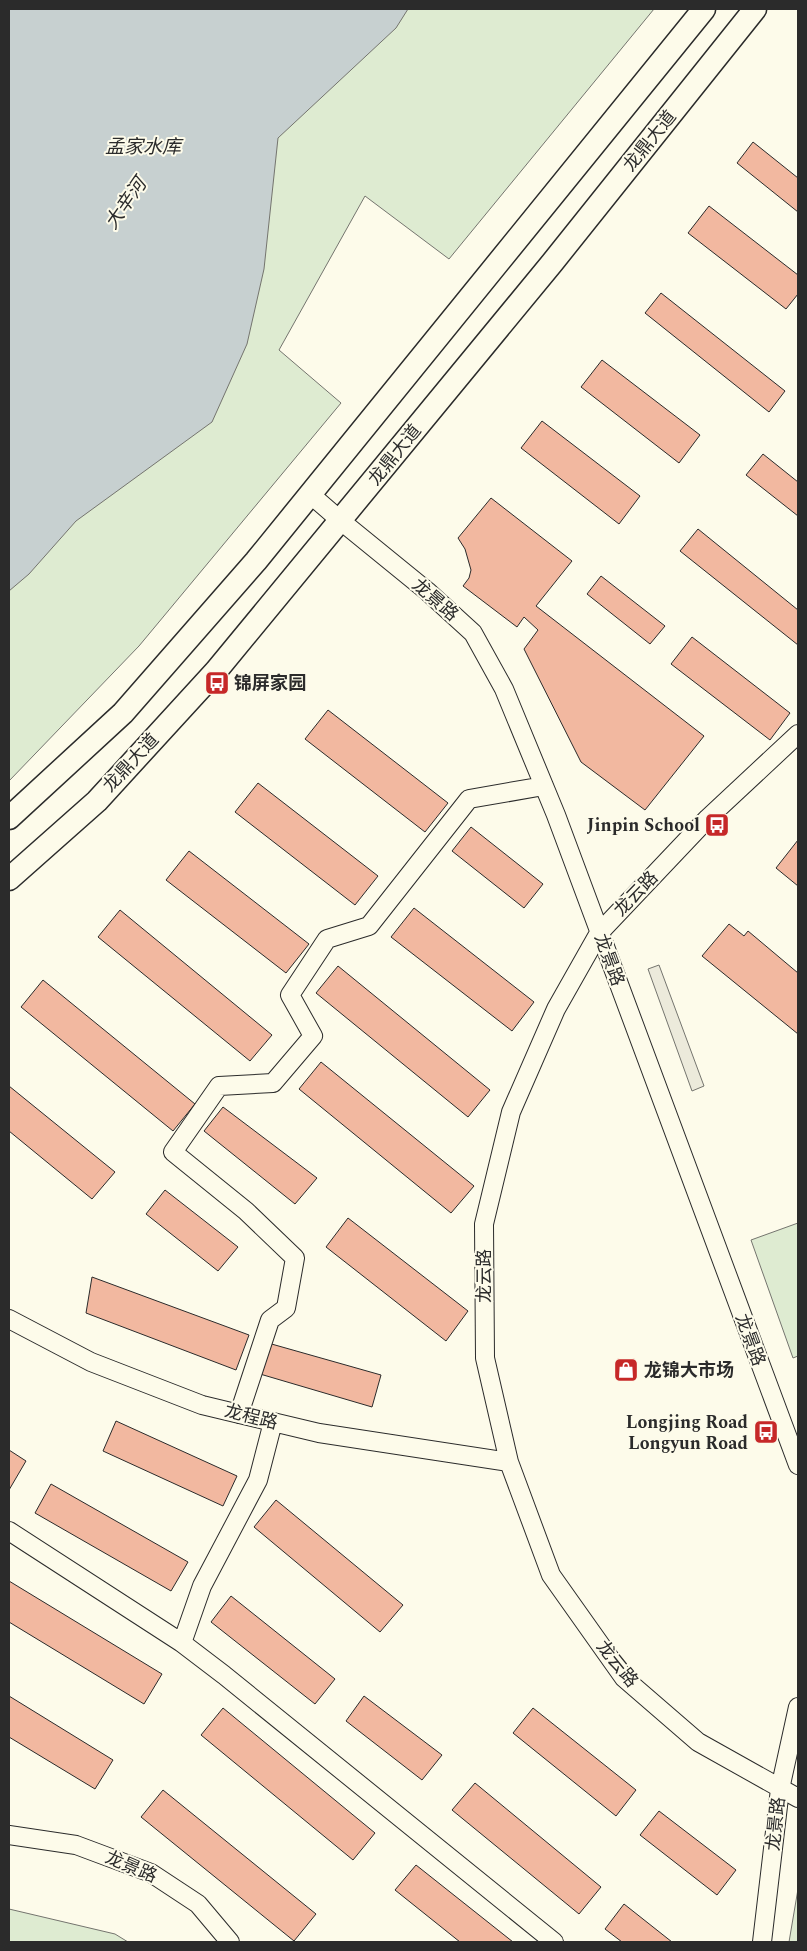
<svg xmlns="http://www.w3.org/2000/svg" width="807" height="1951" viewBox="0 0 807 1951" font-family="Spectral,'Noto Sans SC',serif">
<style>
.green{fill:#deebd1;stroke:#74746e}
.parking{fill:#eceadb;stroke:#74746e}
.water{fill:#c7d0d0;stroke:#74746e}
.building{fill:#f2b8a0;stroke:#2b2b2b}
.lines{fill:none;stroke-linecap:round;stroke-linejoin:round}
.minor-casing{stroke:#2b2b2b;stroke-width:20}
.major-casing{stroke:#2b2b2b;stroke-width:25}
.minor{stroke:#fdfbea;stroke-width:18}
.major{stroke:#fdfbea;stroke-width:22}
.labels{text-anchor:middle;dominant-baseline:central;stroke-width:4;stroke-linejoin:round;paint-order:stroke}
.street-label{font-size:18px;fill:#2b2b2b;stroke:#fdfbea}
.poi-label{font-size:18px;font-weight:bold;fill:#2b2b2b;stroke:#fdfbea;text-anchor:start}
.water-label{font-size:19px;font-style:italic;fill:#2b2b2b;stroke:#fdfbea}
</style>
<rect width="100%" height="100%" fill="#fdfbea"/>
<path class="green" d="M9,9h645l-205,250 -84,-63 -86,154 62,53 -202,243 -130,135z
M798,1223v133l-5,2 -42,-118z
M798,1889v53h-9z
M9,1909l106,25 13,8h-119z"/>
<path class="parking" d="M659,965l45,121 -12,5 -44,-122z"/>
<path class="water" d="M9,9h399l-12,19 -118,110 -14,131 -17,75 -35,78 -136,99 -47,53 -20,17z"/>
<path class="building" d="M753,142l45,36v34l-61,-49z
M709,206l89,69v19l-12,15 -98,-76z
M661,293l124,98 -16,21 -124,-99z
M602,360l98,75 -21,28 -98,-76z
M542,421l98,75 -21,28 -98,-76z
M763,454l35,28v34l-52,-41z
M491,498l81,63 -36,45 168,130 -59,74 -64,-48 -57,-113 14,-19 -14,-13 -7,10 -54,-41 6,-8 2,-8 -6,-21 -7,-11z
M698,529l100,81v35l-118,-94z
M601,576l64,50 -15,18 -63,-50z
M692,637l98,76 -20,27 -99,-76z
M328,710l120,93 -23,29 -120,-93z
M258,783l120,93 -23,29 -120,-93z
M471,827l72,57 -19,24 -72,-57z
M798,840v46l-22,-18z
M189,851l120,93 -23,29 -120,-93z
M414,908l120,94 -22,29 -121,-94z
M120,910l152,125 -22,26 -152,-124z
M729,924l15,12 4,-5 50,42v61l-96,-78z
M338,966l152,124 -22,27 -152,-124z
M43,980l152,124 -22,27 -152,-124z
M321,1062l153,124 -23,27 -152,-124z
M9,1086l106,86 -23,27 -83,-68z
M223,1107l94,71 -22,26 -91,-73z
M165,1190l73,57 -20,24 -72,-57z
M348,1218l120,93 -22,30 -120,-94z
M92,1277l157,58 -13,35 -150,-57z
M268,1343l113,32 -9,32 -112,-33z
M116,1421l121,55 -14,30 -120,-55z
M9,1450l17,11 -17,29z
M51,1484l137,78 -17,29 -136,-78z
M276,1500l127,105 -23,27 -126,-105z
M9,1581l153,93 -18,30 -135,-82z
M231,1596l104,83 -20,25 -104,-82z
M9,1696l104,64 -18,29 -86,-52z
M364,1696l78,59 -20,25 -76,-59z
M223,1708l152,125 -22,27 -152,-125z
M533,1708l103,82 -20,26 -103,-83z
M475,1783l126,104 -22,27 -127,-104z
M163,1790l153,124 -22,27 -153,-124z
M659,1811l77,59 -19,25 -77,-60z
M416,1865l97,77h-53l-65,-52z
M624,1904l48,38h-50l-17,-13z"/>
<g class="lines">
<defs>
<path id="minor" d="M310,494l31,27 86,70 46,42 31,56 52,126 242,650
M798,734l-90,84 -109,115 -43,76 -45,103 -27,112 1,134 24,104 42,113 73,103 74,64 100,56
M9,1319l82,43 111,43 117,28 190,29
M239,1414l31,-94 16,-12 9,-50 -49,-47 -73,-59 46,-66 54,-3 40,-47 -23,-41 37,-56 42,-13 100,-127 75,-13
M9,1531l173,112 42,32 330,267
M182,1643l20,-57 56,-106 15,-58
M9,1835l67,10 75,28 47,31 32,38
M762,1942l18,-153 18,-82"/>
<path id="major" d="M9,818l114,-105 133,-152 448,-552
M9,879l88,-78 119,-130 336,-408 203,-254"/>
</defs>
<use href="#minor" class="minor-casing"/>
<use href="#major" class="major-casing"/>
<use href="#minor" class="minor"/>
<use href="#major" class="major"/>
</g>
<defs>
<symbol id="bus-square" viewBox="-11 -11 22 22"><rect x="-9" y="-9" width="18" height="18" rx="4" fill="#c62828" stroke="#fdfbea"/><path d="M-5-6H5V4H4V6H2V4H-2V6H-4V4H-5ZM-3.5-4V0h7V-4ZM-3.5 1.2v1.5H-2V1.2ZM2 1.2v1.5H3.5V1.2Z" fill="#fff"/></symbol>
<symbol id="shop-square" viewBox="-11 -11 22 22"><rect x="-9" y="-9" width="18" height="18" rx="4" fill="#c62828" stroke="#fdfbea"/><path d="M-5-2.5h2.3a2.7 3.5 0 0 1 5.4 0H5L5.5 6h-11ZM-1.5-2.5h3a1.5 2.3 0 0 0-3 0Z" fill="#fff"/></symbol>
</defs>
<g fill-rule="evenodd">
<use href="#bus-square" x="203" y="669" width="28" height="28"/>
<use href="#bus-square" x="703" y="811" width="28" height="28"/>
<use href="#shop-square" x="612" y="1356" width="28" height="28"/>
<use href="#bus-square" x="752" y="1418" width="28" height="28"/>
</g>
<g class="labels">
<g class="street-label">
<text transform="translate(650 141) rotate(-51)">龙鼎大道</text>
<text transform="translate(395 455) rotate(-51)">龙鼎大道</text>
<text transform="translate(435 600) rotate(41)">龙景路</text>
<text transform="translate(131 763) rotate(-47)">龙鼎大道</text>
<text transform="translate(636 894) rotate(-46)">龙云路</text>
<text transform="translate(609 960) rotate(70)">龙景路</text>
<text transform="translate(484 1276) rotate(-90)">龙云路</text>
<text transform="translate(750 1340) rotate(70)">龙景路</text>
<text transform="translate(251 1417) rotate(14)">龙程路</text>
<text transform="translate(617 1664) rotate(51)">龙云路</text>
<text transform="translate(776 1824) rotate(-84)">龙景路</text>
<text transform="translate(131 1867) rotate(23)">龙景路</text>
</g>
<g class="poi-label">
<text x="234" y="683">锦屏家园</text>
<text x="700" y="825" text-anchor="end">Jinpin School</text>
<text x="644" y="1370">龙锦大市场</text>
<text x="748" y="1422" text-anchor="end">Longjing Road<tspan x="748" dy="21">Longyun Road</tspan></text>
</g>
<g class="water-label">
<text x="143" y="147">孟家水库</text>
<text transform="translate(126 204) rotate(-55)">大辛河</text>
</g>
</g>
<rect width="807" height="1951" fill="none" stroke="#2b2b2b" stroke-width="20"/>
</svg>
